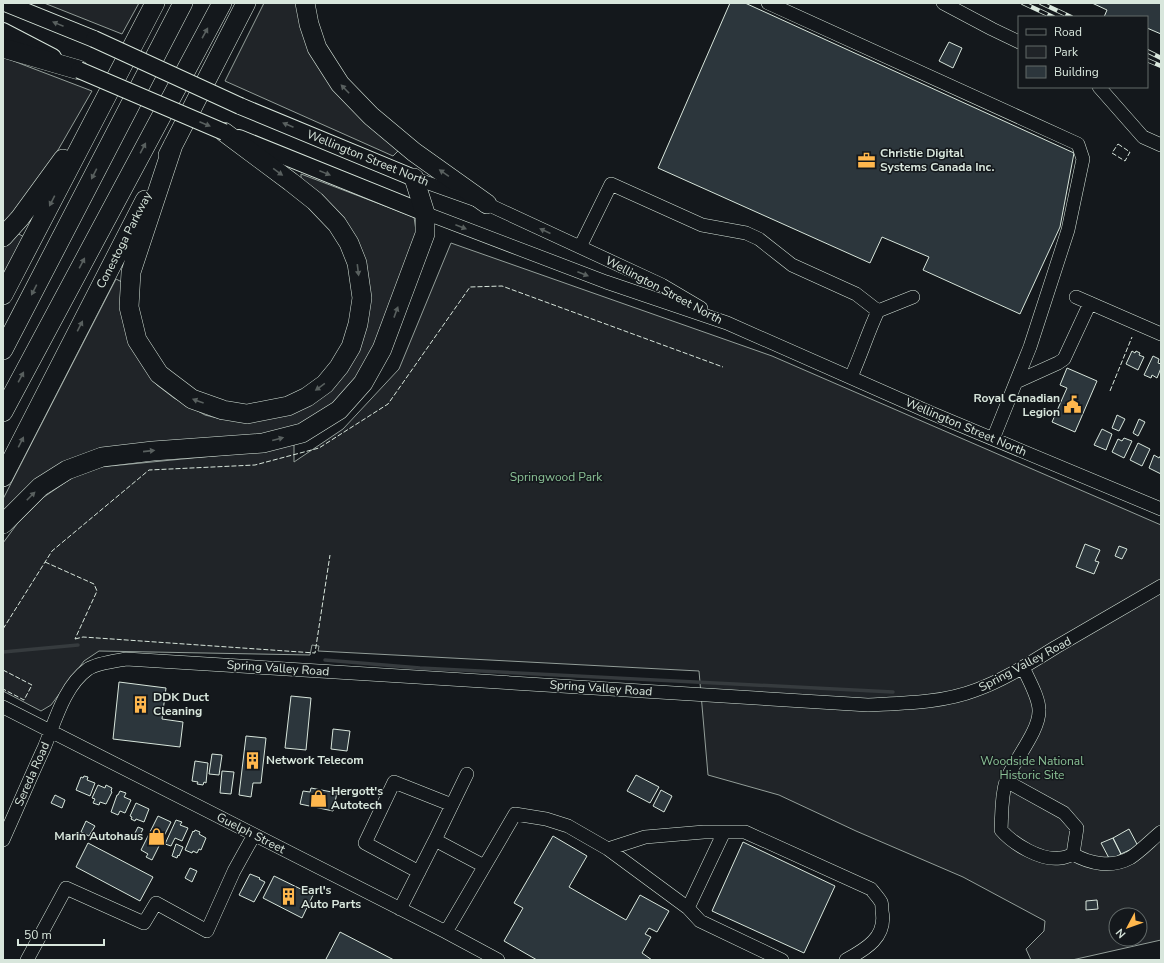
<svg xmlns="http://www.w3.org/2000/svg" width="1164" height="963" viewBox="0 0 1164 963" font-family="'Nunito Sans',sans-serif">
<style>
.green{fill:#202428;stroke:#939e99;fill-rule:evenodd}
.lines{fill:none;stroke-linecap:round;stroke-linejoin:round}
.stream{stroke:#363b3e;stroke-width:3.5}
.building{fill:#2c363c;stroke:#d8e6dc}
.minor-casing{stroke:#d8e6dc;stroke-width:14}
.major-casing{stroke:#d8e6dc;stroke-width:18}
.highway-casing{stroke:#d8e6dc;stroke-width:20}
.minor{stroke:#14181c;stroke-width:13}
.major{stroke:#14181c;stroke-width:16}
.highway{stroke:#14181c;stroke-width:19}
.rail-casing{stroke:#d8e6dc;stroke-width:4.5}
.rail{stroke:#14181c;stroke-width:3;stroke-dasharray:9;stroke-linecap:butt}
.major-bridge-casing{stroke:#d8e6dc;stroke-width:18;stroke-linecap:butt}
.major-bridge{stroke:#14181c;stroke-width:16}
.fence{stroke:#d8e6dc;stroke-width:1;stroke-dasharray:5 2;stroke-linecap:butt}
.oneway{fill:#59605f}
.labels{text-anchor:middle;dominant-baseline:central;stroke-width:3;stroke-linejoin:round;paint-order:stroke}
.poi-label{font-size:12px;font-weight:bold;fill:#d8e6dc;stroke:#14181c;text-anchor:start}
.street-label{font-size:12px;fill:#d8e6dc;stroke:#14181c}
.park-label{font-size:12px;fill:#8ac095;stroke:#14181c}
</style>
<rect width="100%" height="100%" fill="#14181c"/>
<path class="green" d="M44,3h95l-17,31z
M264,3h35l3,18 98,128 -7,7 -168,-75z
M3,57l89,34 -38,66 -51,71z
M301,174l113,43 2,14 -3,14 -46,123 -33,38 -43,25 -166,17 -122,69v-18l113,-220 6,3 12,67 10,19 13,17 17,13 31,17 16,4 107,-30 41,-105 -68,-101z
M17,233l9,5 -23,46v-36z
M451,243l321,113 389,169v415l-89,20h-41l-5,-11 18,-18 1,-10 -82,-44 -107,-46 -77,-36 -71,-20 -9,-104 -381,-20 1,-5 -7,-1 -2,10 -211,-4 -15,10 -33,44 -10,6 -38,-20v-148l14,-19 27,-27 29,-20 27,-10 165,-16 29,-7v18l49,-33 56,-60zM1116,915h24v24h-24z"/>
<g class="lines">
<path class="stream" d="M3,652l75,-7
M325,660l95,8 473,24"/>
</g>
<path class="building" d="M730,3h15l329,150 -14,74 -40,87 -97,-44 6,-13 -47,-20 -12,26 -212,-95z
M1092,3h69v31l-14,-6v-11h-43l3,-7z
M949,42l13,6 -9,20 -14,-7z
M1132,351l3,2 1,-2 4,2 -1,2 5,2 -6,13 -12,-6z
M1153,356l6,3 -1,4 3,1v4l-4,10 -5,-3 -1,3 -7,-3z
M1067,368l30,13 -22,51 -23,-10 15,-34 -7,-3z
M1117,415l8,4 -6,12 -7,-3z
M1139,419l6,3 -7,14 -5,-3z
M1102,429l10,5 -6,16 -12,-5z
M1124,438l8,3 -8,17 -12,-6 6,-13 4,2z
M1138,443l12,6 -8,17 -12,-6z
M1154,455l5,3 2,-3v19l-12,-6z
M1085,544l15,6 -5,11 4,1 -5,12 -18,-7z
M1119,546l8,3 -5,10 -7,-3z
M119,682l47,6 -4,31 21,3 -3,25 -67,-8z
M291,696l20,2 -5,52 -21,-2z
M333,729l17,2 -3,20 -16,-2z
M246,736l20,2 -5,45h-8l-2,14 -12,-2z
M212,754l10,1 -3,20 -10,-1z
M195,761l13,2 -2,20 -2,-1 -1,3 -6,-1 1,-2 -6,-1z
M222,771l12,1 -3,22 -11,-1z
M636,775l23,12 -9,16 -23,-12z
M84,776l4,1 -1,3 8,3 -5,13 -14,-6 5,-13 2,1z
M98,785l7,3 1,-3 6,3 -1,3 1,1 -6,12 -6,-2 -1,3 -6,-2 2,-4 -3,-1z
M311,788l26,5 -4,18 -33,-7 3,-13 7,1z
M661,790l11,6 -8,16 -11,-6z
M120,791l6,2 -2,4 7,3 -6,13 -5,-2 -2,4 -7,-3 6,-17h1z
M55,795l10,5 -3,8 -11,-5z
M136,803l13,6 -5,13 -8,-3 -1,2 -4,-2 1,-2 -2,-1z
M158,816l13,6 -19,38 -6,-3 2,-3 -7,-4z
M176,820l6,2 -2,3 8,3 -6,13 -7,-3 -4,8 -6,-2z
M86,821l9,5 -6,10 -8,-4z
M138,827l5,2 -3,6 -5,-2z
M1129,829l9,17 -17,8 -8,-16z
M195,830l5,2 -1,2 7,4 -5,12 -2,-1 -2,4 -4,-2 -1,2 -7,-3 8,-19 1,1z
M553,836l34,20 -18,31 57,33 14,-25 29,16 -12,21 -8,-4 -4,6 6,3 -9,16 10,7h-115l-33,-19 19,-33 -9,-5z
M1113,838l8,16 -11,6 -9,-17z
M743,842l92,44 -31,67 -92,-42z
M88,843l65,34 -13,24 -64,-34z
M176,844l7,3 -4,9 -1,-1 -1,3 -5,-2z
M190,868l7,3 -5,11 -7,-4z
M250,874l10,4 -1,1 6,3 -11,20 -15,-7z
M274,876l39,19 -11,23 -39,-20z
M1097,900l1,9 -12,1v-9z
M340,932l54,28h-66l-2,-1z"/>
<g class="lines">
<defs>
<path id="minor" d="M768,3l310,141 5,15 -15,71 -38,117 -37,92
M943,3l49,26 27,13
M1099,87l44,50 18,8
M414,178l73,26 175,81 39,23
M425,213l181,69 121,41 204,90 230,96
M580,247l31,-63 91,41 44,8 13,6 33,26 64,29 22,17
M1076,297l85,37
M851,377c10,-22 17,-45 27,-66l35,-14
M1016,382l42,-19 6,-4 26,-56
M3,707l443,225 52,28
M1006,781l58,32 13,15 -4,26c-4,2 -9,4 -13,4 -19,3 -47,-14 -59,-28 1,-16 0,-33 5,-49 7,-20 34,-50 33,-71 0,-13 -11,-31 -16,-43
M3,840c14,-31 27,-62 41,-92 11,-26 20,-62 44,-79 9,-6 27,-8 38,-10l742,46c36,-2 74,-2 108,-15 28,-10 54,-27 80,-43 35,-20 70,-41 105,-61
M435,840l32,-66
M608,849l37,-12 59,-5h41l126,57c3,4 7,8 10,13 1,2 1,6 1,9 5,26 -16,38 -36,49
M1073,854c17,10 39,14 57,4 11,-7 21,-18 31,-26
M419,872l-54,-29 29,-61 58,23
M688,908l36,-76
M400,909l35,-69 49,26
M446,932l69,-118 31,5 22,7 40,23 80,59 12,13 82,39
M27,960l39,-72 78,35 12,-20 51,28 27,-60 20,-36"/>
<path id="major" d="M5,3l89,36
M3,31l50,26
M240,106l174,72
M239,138l186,75"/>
<path id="highway" d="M305,3l4,21 8,24 23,36 31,32 43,36 73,52
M3,48l76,22
M173,145l-42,127 -2,35 8,33 22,34 33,25 31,11 24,4 41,-8 19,-9 18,-13 14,-17 12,-20 7,-23 4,-26 -5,-35 -8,-20 -12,-19 -22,-23 -24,-19 -67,-50
M168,155l78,-152
M3,237l17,-19 43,-59
M3,295l152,-292
M3,350l180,-347
M3,412l219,-409
M3,477l142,-277
M3,524l37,-37 27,-17 35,-13 51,-6 110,-8 39,-10 37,-23 24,-27 19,-34 43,-115v-21l-11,-35"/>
</defs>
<use href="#minor" class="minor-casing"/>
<use href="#major" class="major-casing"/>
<use href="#highway" class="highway-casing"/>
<use href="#minor" class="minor"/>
<use href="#major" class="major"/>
<use href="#highway" class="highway"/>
<defs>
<path id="rail" d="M1023,3l30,14
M1041,3l30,14
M1147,51l14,7
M1147,60l14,6"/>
</defs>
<use href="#rail" class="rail-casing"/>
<use href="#rail" class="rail"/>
<defs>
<path id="major-bridge" d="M94,39l146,67
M79,70l145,62"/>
</defs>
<use href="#major-bridge" class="major-bridge-casing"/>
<use href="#major-bridge" class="major-bridge"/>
<path class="fence" d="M1118,144l12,8 -5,9 -13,-8z
M1110,391l22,-54
M45,562l49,22 3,7 -22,48
M3,629l49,-78 97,-81 106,-5 64,-17 69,-44 82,-117 32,-1 221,81
M75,639l8,-2 232,16 15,-98
M3,670l29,15 -8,15 -21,-11"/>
</g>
<defs><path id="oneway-solid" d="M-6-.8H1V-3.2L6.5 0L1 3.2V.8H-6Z"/></defs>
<g class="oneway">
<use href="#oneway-solid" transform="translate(58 24) rotate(-158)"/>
<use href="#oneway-solid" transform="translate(205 33) rotate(-61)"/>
<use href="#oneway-solid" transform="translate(345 89) rotate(-134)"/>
<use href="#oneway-solid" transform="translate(205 124) rotate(23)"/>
<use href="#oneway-solid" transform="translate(288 125) rotate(-157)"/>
<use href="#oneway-solid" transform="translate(143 148) rotate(-62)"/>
<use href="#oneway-solid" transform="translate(278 172) rotate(36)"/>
<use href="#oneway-solid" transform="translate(325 173) rotate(22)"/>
<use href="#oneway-solid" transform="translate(444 173) rotate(-145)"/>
<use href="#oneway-solid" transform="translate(94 174) rotate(117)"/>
<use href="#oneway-solid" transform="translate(52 201) rotate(117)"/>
<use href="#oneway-solid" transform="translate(461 227) rotate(21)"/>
<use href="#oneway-solid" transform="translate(545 231) rotate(-156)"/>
<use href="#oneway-solid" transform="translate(82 263) rotate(-62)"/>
<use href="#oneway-solid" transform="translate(358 270) rotate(83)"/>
<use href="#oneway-solid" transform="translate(583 274) rotate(21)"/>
<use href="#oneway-solid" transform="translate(34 290) rotate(117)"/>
<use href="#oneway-solid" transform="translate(396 312) rotate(-70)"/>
<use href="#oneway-solid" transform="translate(80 326) rotate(-63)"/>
<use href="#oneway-solid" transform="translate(21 377) rotate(-62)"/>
<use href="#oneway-solid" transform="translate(320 387) rotate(144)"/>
<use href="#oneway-solid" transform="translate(198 401) rotate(-160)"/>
<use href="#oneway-solid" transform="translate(278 439) rotate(-15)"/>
<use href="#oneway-solid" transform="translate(21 442) rotate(-63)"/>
<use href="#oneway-solid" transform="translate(149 451) rotate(-6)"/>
<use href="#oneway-solid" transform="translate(31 496) rotate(-45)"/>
</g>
<defs>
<symbol id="office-bare" viewBox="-9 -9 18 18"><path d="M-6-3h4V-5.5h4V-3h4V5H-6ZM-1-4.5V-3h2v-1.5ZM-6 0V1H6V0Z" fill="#ffb74d" stroke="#14181c" stroke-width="2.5" paint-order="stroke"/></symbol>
<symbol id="civic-bare" viewBox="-9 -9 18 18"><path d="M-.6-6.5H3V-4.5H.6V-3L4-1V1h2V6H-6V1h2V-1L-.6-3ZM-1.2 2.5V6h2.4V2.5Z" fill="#ffb74d" stroke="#14181c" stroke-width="2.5" paint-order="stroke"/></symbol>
<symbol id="building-bare" viewBox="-9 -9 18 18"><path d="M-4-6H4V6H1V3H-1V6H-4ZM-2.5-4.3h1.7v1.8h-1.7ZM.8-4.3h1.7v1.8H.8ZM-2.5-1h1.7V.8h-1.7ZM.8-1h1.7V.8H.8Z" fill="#ffb74d" stroke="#14181c" stroke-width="2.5" paint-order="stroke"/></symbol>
<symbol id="shop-bare" viewBox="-9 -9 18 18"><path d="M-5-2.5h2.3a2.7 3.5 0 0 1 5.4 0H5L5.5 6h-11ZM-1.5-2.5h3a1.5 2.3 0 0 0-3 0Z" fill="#ffb74d" stroke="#14181c" stroke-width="2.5" paint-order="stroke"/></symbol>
</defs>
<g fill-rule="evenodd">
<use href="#office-bare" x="854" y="148" width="25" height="25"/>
<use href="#civic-bare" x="1060" y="392" width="25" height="25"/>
<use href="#building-bare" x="128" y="692" width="25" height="25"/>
<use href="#building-bare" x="240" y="748" width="25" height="25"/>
<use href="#shop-bare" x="306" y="786" width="25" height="25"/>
<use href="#shop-bare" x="144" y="824" width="25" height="25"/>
<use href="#building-bare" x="276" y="884" width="25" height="25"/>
</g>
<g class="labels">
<g class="poi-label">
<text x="880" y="153">Christie Digital<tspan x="880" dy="14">Systems Canada Inc.</tspan></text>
<text x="1060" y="398" text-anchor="end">Royal Canadian<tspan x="1060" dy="14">Legion</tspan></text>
<text x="153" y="697">DDK Duct<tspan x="153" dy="14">Cleaning</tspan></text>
<text x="266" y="760">Network Telecom</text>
<text x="331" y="791">Hergott's<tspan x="331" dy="14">Autotech</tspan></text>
<text x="143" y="836" text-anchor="end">Marin Autohaus</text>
<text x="301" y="890">Earl's<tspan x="301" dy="14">Auto Parts</tspan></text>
</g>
<g class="street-label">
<text transform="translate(368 158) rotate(22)">Wellington Street North</text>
<text transform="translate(124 240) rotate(-63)">Conestoga Parkway</text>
<text transform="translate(664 290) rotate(28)">Wellington Street North</text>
<text transform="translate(966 427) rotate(23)">Wellington Street North</text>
<text transform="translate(1025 664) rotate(-28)">Spring Valley Road</text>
<text transform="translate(278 668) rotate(4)">Spring Valley Road</text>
<text transform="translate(601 688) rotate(4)">Spring Valley Road</text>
<text transform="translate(32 774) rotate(-66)">Sereda Road</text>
<text transform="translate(251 833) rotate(27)">Guelph Street</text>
</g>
<g class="park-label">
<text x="556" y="477">Springwood Park</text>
<text x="1032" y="761">Woodside National<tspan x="1032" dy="14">Historic Site</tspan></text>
</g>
</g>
<rect width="1164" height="963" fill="none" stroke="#d8e6dc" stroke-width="8"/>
<rect x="1018" y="16" width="130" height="72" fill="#14181c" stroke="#626a69"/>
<rect x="1026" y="29" width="20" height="6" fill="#14181c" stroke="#626a69"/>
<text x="1054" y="36" font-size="12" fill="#d8e6dc">Road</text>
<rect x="1026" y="46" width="20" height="12" fill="#202428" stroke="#626a69"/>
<text x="1054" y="56" font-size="12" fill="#d8e6dc">Park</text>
<rect x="1026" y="66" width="20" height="12" fill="#2c363c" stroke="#626a69"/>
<text x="1054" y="76" font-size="12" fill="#d8e6dc">Building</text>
<g transform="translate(1128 927) rotate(229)"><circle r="19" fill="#14181c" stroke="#626a69"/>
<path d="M0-3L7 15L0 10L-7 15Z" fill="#ffb74d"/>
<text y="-6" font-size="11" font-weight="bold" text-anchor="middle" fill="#d8e6dc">N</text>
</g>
<path d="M18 939v6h86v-6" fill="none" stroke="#d8e6dc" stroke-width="2"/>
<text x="24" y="939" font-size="12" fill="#d8e6dc" stroke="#14181c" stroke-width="3" paint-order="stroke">50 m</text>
</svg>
